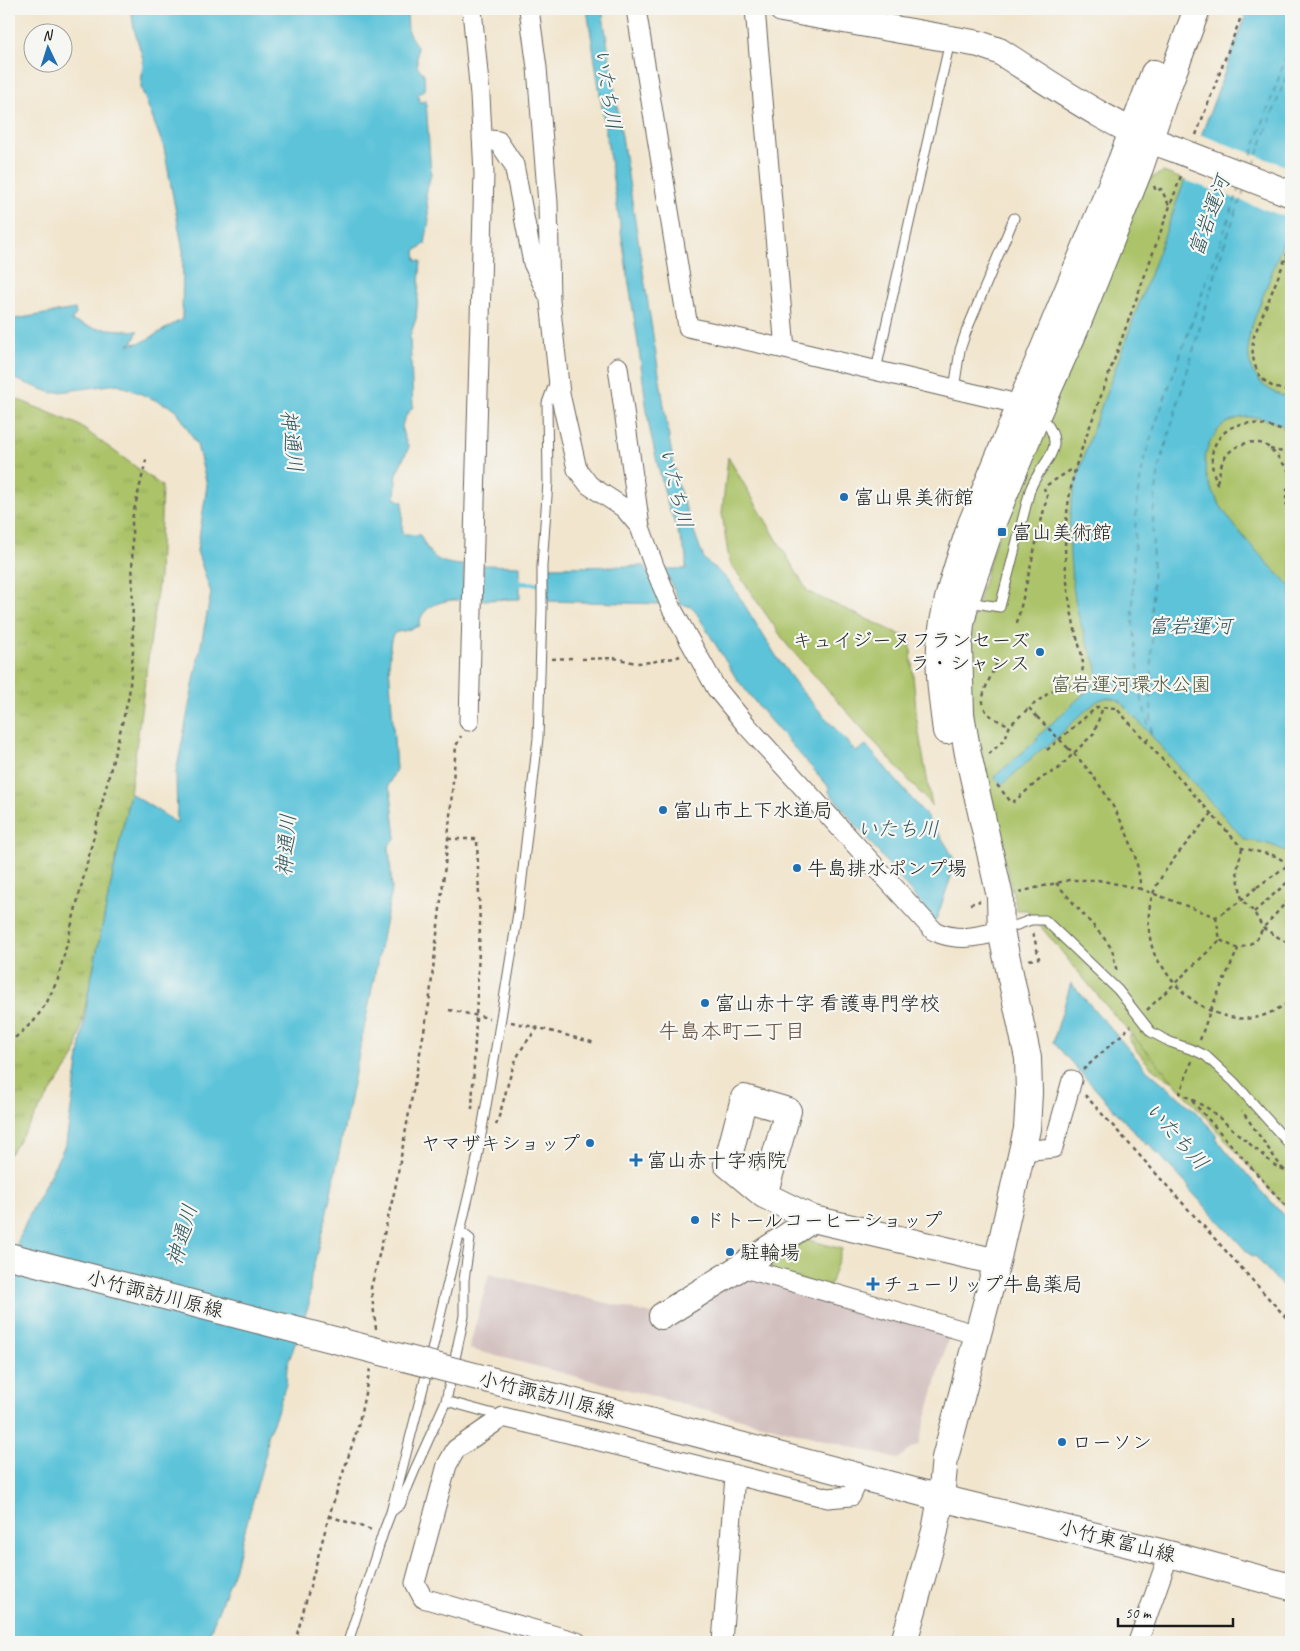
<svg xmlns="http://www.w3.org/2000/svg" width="1300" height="1651" viewBox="0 0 1300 1651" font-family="Caveat,'Klee One',sans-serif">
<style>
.industrial{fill:#d1bfbe}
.grass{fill:url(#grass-tufts);stroke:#647042}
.green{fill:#acc369;stroke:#647042}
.water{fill:#5cc3d9;stroke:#3c707a}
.pier{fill:#f1e5cd}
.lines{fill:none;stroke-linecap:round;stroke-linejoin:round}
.stream{stroke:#5cc3d9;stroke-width:4.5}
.ferry{stroke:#32565e;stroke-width:1;stroke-dasharray:6 5;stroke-linecap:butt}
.lane-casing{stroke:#67625a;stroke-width:11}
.street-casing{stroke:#67625a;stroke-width:21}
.secondary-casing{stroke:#67625a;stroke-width:28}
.path{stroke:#67625a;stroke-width:2.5;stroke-dasharray:4 4;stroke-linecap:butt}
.lane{stroke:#fff;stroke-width:9}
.street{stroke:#fff;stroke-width:19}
.secondary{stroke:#fff;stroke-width:26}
.secondary-bridge-casing{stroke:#67625a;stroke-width:28;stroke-linecap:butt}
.path-bridge{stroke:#67625a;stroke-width:2.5;stroke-dasharray:4 4;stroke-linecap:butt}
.secondary-bridge{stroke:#fff;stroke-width:26}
.poi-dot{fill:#1f6fb2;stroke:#f6f6f2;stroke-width:2}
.labels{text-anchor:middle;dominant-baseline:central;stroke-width:4.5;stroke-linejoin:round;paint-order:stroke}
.poi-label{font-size:20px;fill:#1c1c1c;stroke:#f6f6f2;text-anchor:start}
.park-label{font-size:20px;fill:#4e5637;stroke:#f6f6f2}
.street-label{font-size:20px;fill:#1c1c1c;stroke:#f6f6f2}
.water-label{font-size:21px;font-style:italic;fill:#32565e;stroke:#f6f6f2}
.neighbourhood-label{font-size:21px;fill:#604a39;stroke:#f6f6f2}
</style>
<defs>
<pattern id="grass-tufts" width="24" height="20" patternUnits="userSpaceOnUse" patternTransform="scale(1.25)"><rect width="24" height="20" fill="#acc369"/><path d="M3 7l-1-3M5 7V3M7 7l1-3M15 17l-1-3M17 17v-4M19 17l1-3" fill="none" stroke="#93a75a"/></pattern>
</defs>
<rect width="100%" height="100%" fill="#f6f6f2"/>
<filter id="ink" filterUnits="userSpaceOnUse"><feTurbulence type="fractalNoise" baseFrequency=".02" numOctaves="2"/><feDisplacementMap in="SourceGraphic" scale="10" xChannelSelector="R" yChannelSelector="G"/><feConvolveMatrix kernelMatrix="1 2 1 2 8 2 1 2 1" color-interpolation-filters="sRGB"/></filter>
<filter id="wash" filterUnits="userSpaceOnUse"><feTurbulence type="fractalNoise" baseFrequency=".0096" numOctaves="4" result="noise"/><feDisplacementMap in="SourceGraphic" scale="20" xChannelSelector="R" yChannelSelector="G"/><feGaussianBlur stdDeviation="1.12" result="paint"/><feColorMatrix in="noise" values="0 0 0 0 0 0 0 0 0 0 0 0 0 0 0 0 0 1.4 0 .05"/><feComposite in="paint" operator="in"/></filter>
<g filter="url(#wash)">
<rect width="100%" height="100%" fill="#f1e5cd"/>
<path class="industrial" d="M748,1273l202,59 -31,111 -21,16 -429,-110 20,-75 187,46z"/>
<path class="grass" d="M9,396l68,28 85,62 -3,91 -29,216 -55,263 -66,99z
M1135,1033l48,34 -7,16c-21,-9 -37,-26 -48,-46z"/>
<path class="green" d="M1163,172l128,47v994l-182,-204 -82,-99h-10l-39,-154 -9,-70 4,-67 21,-73 148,-363z
M728,457l80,135 102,47 7,83 15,84 -144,-160 -59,-85 -7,-48z
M805,1239l37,10 -13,39 -72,-21z"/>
<path class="water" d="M131,9h276l1,23 9,15v19l7,8 1,16 -7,4 2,8 6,-1 5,73 -5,20 3,26 -4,24 -10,7 1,9 5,1 -5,58 -6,17 3,71c-13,15 -14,22 -4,40l-12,25 -2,26 8,4 -1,31 3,1 15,1c11,23 18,29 44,30l-1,35c-18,-1 -42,4 -44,26 -4,1 -8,3 -12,4 -4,2 -9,1 -12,3 -7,4 -4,23 -6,31l7,105 -8,17 3,7 5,45 -7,7 3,44 -64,319 -17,68 -2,28 -22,62 -1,18 -10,31 -9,21 -1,17 -32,117 -28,72h-197v-380l19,-44 38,-75 23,-154 41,-196 47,30 -1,-50 35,-180 -14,-42 10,-66 -10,-40 -21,-36 -58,-25 -66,9 -43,-16v-57l66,-11 1,5 -5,7 23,7 44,3 -5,11 -5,3 15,-3 39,-23 1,-68 -19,-103 -23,-60 2,-29 -9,-30z
M587,9h15l68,435 8,42 26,73 21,18 7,8 46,74 21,29 57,64 10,-7 63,74 -1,1c8,10 26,33 27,45l-19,56 -3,-2 -104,-127v-5l-62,-70 -31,-39 -42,-69 -8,-4h-5l-17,-36h22v-14l-19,-53 -10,-40 -8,-36 -11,-83z
M1248,9h43v212l-41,110c-4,23 -2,45 19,58 6,5 15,7 22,10v30c-20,-8 -37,-17 -58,-9 -6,2 -11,5 -15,10 -7,10 -13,19 -13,31 -2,41 59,98 86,126v130l-3,3 3,3v132c-14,-10 -29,-13 -46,-15l-124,-138c-5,-4 -12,-5 -19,-3 -10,3 -45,39 -56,49l-1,-2 -43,39 -8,-8 44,-38 -2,-1 56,-52c9,-18 4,-22 -3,-39 -4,-10 -8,-22 -11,-33 -7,-31 -12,-83 -6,-114 5,-25 14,-49 22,-74z
M483,565l37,1v33l-38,1z
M645,566l18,38 -118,-3 1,-34z
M1071,983l75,86 48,41 22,24v5l75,85v72l-36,-40 -3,1 -63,-68v-2l-41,-44 -2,2 -93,-103z"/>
<path class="pier" d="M1199,134l92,34v51l-109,-40z"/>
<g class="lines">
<path class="stream" d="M515,583l27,1"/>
<path class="ferry" d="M1248,165l43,-122
M1254,165l37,-102
M1151,732l2,-217 6,-47 65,-223 20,-55
M1151,735l-9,-34 -9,-79v-49l4,-75 7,-38 7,-23 89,-250"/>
</g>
</g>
<g filter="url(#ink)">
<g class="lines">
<defs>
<path id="lane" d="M876,370l74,-329
M954,389l6,-39 6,-18 48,-114
M968,602l32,5 30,-117c11,-31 42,-40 10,-75
M1003,930l28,-10h14l73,70 33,42 19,10 26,9 10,5 28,26 57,64
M446,1401l55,15
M391,1512l9,-7 16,-38 30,-66 18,-85v-36l6,-41 -10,-8
M348,1642l35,-109 8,-21 32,-124 53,-224 22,-128 20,-123 20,-175 4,-127v-45l6,-84 -1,-79 7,-19"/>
<path id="street" d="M529,9l8,59 11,135 2,98 10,93 17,75 12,16 35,23 16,19 14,39 18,43 44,79 32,39 186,204c23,11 43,6 67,0
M636,9l52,318 97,22
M755,9l30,340 220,52 25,9
M482,139l16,2 16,24 19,98 14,30
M618,367l22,160
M469,721l15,-547 -4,-79 -8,-86
M1022,1151l31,-3 19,-68
M741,1267l237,68
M577,1642l-154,-44 -8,-15 32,-118 9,-16 47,-32 325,81 23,-2 9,-20
M722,1642l13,-166
M1138,1642l31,-88"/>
<path id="secondary" d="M782,9l197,35 20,7c58,37 115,78 181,100
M946,731c-4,-31 -9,-64 -5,-96 5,-38 18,-74 30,-111l150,-363 33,-88
M764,1195l24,-84 -44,-13 -17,66 37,31 49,24
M662,1316l79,-49 72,-48 184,43
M649,1421l292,77 228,56 122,33
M904,1642l31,-111 6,-33 4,-40 52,-196 30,-133 2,-36 -1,-35 -27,-127 -1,-34 -32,-143 -7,-40 -2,-69 2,-21 5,-23 25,-74 47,-114 37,-83 65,-162 24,-71 33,-88"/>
</defs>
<use href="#lane" class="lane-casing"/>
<use href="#street" class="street-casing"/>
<use href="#secondary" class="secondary-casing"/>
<path class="path" d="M1196,135l48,-126
M1154,186l2,5 5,-2 9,18
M1291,245l-37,91c-4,18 0,41 18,50 6,3 13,4 19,7
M1287,257l4,28
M1270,449l21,5
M1291,480c-7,12 -6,27 0,39
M1217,482c2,-6 3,-13 5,-19 5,-15 28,-26 43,-18 10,6 19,20 26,29
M1047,485l27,-17
M1217,485c-2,-8 -5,-16 -5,-23 -1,-9 2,-18 8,-25 19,-23 48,-12 71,-3
M1017,623l30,-126 -3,-9
M552,659l20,-1
M582,659l32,-1 22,5 17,-1 6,-2 16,-2 5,-2
M997,663c-14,30 -28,49 13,62
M1037,717l-8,-9 21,-16 26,-8c14,-17 3,-35 -1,-54 -13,-60 -14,-109 2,-168l105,-289
M1146,741l5,-6
M1068,748c26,24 52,65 64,99 5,13 7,28 9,42l75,28 26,-17 15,-13
M1047,750l50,-43 19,1 126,140 34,8 15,10
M989,754l16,-15 5,-14 19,-17
M997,785l15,18 31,-26 15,-8 36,-36 9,-26
M1212,813c-19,24 -54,59 -61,87 -4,18 -3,36 3,53 2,6 7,11 10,16 19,30 53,53 89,49 14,-2 27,-10 38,-17
M448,839h29l3,88 -8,182
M1242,848l-5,23 5,29 12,12 9,16 28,17
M1056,883l48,55 8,11 5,24
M1019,892l50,-12h29l43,9
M970,904l10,-3
M1254,912l37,-33
M1216,917l4,23 18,9 18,-8 7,-13 28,-31
M1029,960l10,-2 -6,-26
M449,1010l40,8
M1147,1010l73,-70
M511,1022l28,6 56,15
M1200,1040l10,-29 28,-62
M9,1043l25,-22 13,-19 11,-23 71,-283 4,-44 -1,-133 15,-63
M1192,1061l-12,32 29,16 70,60 3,-1 -40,-57
M1083,1070l48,-44
M1085,1095l206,228
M1192,1101l99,111
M496,1125c9,-24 13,-55 25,-75 5,-8 11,-15 17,-22
M1282,1168l9,8
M376,1329l-5,-41 24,-99 34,-185 19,-165 8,-93 5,-10
M329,1516l43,14
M295,1642l34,-126 29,-89 12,-58"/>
<use href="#lane" class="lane"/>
<use href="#street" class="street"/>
<use href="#secondary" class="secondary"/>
<defs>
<path id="secondary-bridge" d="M1180,151l111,43
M9,1256l640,165"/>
</defs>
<use href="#secondary-bridge" class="secondary-bridge-casing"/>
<path class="path-bridge" d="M1037,717l31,31
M1257,887l34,-24"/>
<use href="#secondary-bridge" class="secondary-bridge"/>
</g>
</g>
<g class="poi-dot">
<circle cx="844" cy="497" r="5"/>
<rect x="997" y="527" width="10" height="10" rx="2.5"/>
<circle cx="1040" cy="652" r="5"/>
<circle cx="663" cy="810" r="5"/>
<circle cx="797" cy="868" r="5"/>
<circle cx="705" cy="1003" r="5"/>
<circle cx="590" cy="1143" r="5"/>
<path d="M633.5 1152.5h5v5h5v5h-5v5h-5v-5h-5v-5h5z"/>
<circle cx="695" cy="1220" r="5"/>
<circle cx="730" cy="1252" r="5"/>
<path d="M870.5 1276.5h5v5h5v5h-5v5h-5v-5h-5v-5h5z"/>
<circle cx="1062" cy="1442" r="5"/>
</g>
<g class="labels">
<g class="poi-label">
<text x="854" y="497">富山県美術館</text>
<text x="1012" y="532">富山美術館</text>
<text x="1030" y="640" text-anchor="end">キュイジーヌフランセーズ<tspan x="1030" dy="23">ラ・シャンス</tspan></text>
<text x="673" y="810">富山市上下水道局</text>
<text x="807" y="868">牛島排水ポンプ場</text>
<text x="715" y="1003">富山赤十字 看護専門学校</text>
<text x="580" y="1143" text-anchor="end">ヤマザキショップ</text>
<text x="647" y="1160">富山赤十字病院</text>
<text x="705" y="1220">ドトールコーヒーショップ</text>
<text x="740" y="1252">駐輪場</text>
<text x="883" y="1284">チューリップ牛島薬局</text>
<text x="1072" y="1442">ローソン</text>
</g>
<g class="park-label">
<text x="1131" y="684">富岩運河環水公園</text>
</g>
<g class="street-label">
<text transform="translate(155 1294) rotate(14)">小竹諏訪川原線</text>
<text transform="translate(547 1395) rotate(14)">小竹諏訪川原線</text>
<text transform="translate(1117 1541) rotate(14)">小竹東富山線</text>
</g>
<g class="water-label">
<text transform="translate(608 89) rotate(81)">いたち川</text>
<text transform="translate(1209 216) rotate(-70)">富岩運河</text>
<text transform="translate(292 441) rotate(83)">神通川</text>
<text transform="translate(676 488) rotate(76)">いたち川</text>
<text x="1190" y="626">富岩運河</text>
<text x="898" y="829">いたち川</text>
<text transform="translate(286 845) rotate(-86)">神通川</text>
<text transform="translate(1177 1136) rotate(48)">いたち川</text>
<text transform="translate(182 1235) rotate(-74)">神通川</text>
</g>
<g class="neighbourhood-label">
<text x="732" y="1031">牛島本町二丁目</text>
</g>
</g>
<rect width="1300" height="1651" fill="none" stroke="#f6f6f2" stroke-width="30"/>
<g transform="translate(48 48) rotate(356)"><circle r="24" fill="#f6f6f2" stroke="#9f9f9c"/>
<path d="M0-4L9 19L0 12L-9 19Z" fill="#1f6fb2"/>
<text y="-8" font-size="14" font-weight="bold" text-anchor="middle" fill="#1c1c1c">N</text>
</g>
<path d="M1118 1618v8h115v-8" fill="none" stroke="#1c1c1c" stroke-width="2.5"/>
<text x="1125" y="1618" font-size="15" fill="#1c1c1c" stroke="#f6f6f2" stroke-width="4" paint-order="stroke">50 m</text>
</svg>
